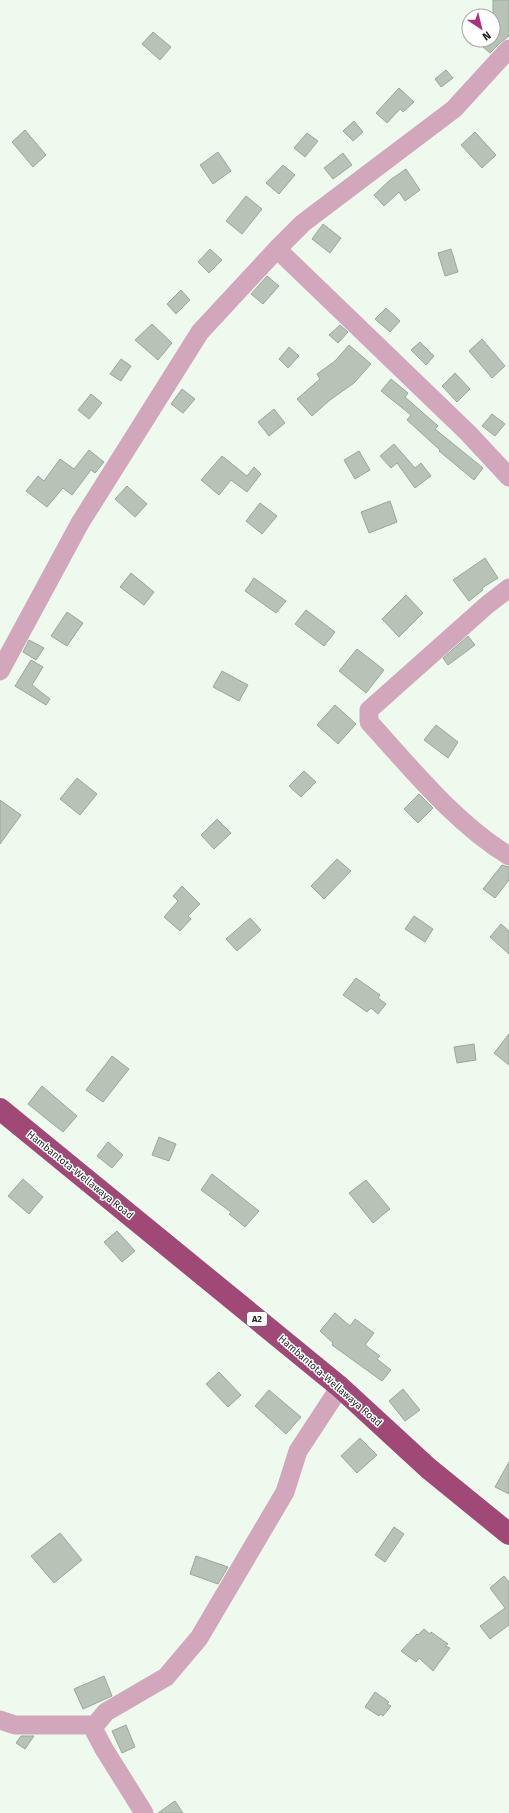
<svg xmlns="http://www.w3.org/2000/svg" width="509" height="1813" viewBox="0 0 509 1813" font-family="'Fira Sans',sans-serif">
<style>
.building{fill:#b6c3b6;stroke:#9ba79b}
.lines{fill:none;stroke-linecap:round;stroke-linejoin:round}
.minor{stroke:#d2a7bb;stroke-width:19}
.highway{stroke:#a04976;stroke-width:22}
.labels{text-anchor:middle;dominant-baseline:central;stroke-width:3;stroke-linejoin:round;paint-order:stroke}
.shield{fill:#fff;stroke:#626562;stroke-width:1}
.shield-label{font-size:9px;font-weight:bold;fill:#1e231e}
.street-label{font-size:10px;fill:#1e231e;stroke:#fff}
</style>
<rect width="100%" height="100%" fill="#edfaed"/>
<path class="building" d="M493,0h16v36l-8,6 -11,11 -15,-13h18z
M153,32l18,15 -11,13 -18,-16z
M446,70l7,8 -12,9 -6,-8z
M399,88l15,14 -11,10 -3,-3 -13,14 -11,-10z
M354,121l9,11 -10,9 -10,-10z
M25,130l21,25 -13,12 -21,-25z
M475,132l21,23 -14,13 -21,-23z
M307,133l11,8 -13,16 -11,-9z
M218,152l13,19 -18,13 -13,-19z
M343,153l9,12 -19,14 -9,-11z
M283,165l12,10 -16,19 -13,-11z
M406,169l14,21 -15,11 -6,-9 -15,14 -10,-11 16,-15z
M246,196l16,13 -20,25 -16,-13z
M323,224l18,14 -11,15 -18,-14z
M210,249l12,11 -13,13 -11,-11z
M451,249l7,23 -13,4 -7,-23z
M267,276l12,10 -16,18 -12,-10z
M181,290l9,10 -14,14 -9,-10z
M386,308l14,13 -10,11 -15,-13z
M152,324l20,19 -14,17 -23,-20z
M340,325l8,7 -10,11 -9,-8z
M482,339l23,27 -13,12 -23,-27z
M420,342l14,14 -8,9 -15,-15z
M349,345l22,19 -17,19 -24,17 -18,16 -15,-17 23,-20 -3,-5 18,-13z
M289,347l10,9 -11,12 -9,-9z
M121,359l10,7 -10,15 -11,-7z
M455,373l15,16 -13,13 -15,-16z
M391,379l17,14 -3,4 33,29 -3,3 48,39 -9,12 -35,-29 1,-1 -33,-30 4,-5 -30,-24z
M182,389l13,10 -12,14 -12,-9z
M91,394l11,9 -13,16 -11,-9z
M274,409l11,14 -16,13 -11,-14z
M492,414l13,10 -10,12 -13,-10z
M394,444l21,24 6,-5 10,13 -16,12 -18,-25 -6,5 -11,-12z
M89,450l15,12 -9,11 -4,-3 -19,25 -9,-7 -16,19 -21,-16 12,-15 6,5 16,-22 14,10z
M359,451l11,19 -15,9 -11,-19z
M222,456l25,20 7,-9 7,7 -14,18 -16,-12 -12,15 -18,-15z
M127,486l20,18 -12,13 -20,-18z
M390,501l7,21 -28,11 -8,-21z
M260,503l17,13 -15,18 -16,-13z
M485,558l13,20 -16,10 1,2 -14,11 -16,-21z
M131,573l23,19 -10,13 -24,-18z
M254,578l32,23 -10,12 -31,-22z
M406,595l17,18 -24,24 -17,-18z
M306,610l29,22 -11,14 -29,-22z
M67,612l16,11 -16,23 -16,-10z
M468,636l7,9 -27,20 -5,-7z
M29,640l15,8 -8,12 -13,-8z
M357,649l27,21 -18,23 -27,-22z
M31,660l12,7 -11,18 18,14 -4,6 -31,-19z
M222,671l26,14 -9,16 -26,-14z
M335,705l21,19 -18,20 -21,-19z
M436,725l22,17 -10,16 -24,-18z
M304,771l12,11 -15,15 -12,-11z
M77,778l20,16 -17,21 -20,-16z
M419,794l14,14 -15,15 -14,-14z
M0,800l21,15 -21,29z
M217,819l14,14 -17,16 -13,-14z
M337,859l14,12 -27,28 -13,-13z
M502,865l7,2v13l-14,18 -12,-9z
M182,886l18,18 -12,12 3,3 -11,12 -16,-14 14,-16 -5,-5z
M414,916l19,13 -8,13 -20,-13z
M250,918l11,12 -24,21 -11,-12z
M501,924l8,7v23l-19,-17z
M356,978l24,17 -2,3 8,6 -8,10 -7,-6 -4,4 -24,-17z
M509,1034v31l-15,-12z
M474,1044l2,16 -19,3 -3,-16z
M112,1056l17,13 -26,33 -17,-12z
M42,1086l35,30 -14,16 -35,-28z
M159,1137l17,7 -7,17 -17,-6z
M108,1142l15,13 -11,13 -15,-12z
M212,1174l47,37 -14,16 -16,-13 2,-2 -30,-22z
M23,1179l20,18 -14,17 -21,-18z
M366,1180l24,29 -17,14 -24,-30z
M117,1231l18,20 -13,11 -18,-20z
M335,1313l15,13 5,-7 19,14 -9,12 15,11 -3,3 14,11 -9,11 -50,-36 1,-2 -13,-12z
M219,1372l22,23 -13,12 -22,-23z
M403,1389l17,21 -15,11 -16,-20z
M269,1390l32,27 -15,17 -31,-28z
M360,1438l17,17 -20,18 -16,-17z
M509,1462v32l-14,-7z
M394,1527l10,7 -19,28 -10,-7z
M60,1533l22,27 -28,23 -23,-27z
M196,1556l32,11 -10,17 -28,-10z
M504,1576l5,6v43l-19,14 -10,-13 25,-18 -15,-20z
M424,1629l6,5 1,-2 17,12 -3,2 5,2 -17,23 -14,-13 -3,4 -15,-11 16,-17 1,1z
M104,1676l8,20 -29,13 -9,-20z
M375,1692l14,10 -2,2 4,2 -8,10 -3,-2 -1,2 -14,-9z
M126,1725l9,22 -13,6 -10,-22z
M21,1736h13l-9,13 -9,-6z
M175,1801l8,12h-25z"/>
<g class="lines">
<path class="minor" d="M277,249l191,184 41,44
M509,588l-22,17 -118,105v12c43,47 85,100 140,134
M0,671l80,-148 120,-191 77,-83 26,-26 151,-114 55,-60
M0,1720l15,5h80
M144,1813l-40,-64 -9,-17v-7l11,-13 60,-35 33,-39 86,-146 13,-41 42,-64"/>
<path class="highway" d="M0,1109l340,278 88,81 81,66"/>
</g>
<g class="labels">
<rect class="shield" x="247" y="1312" width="20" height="14" rx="3"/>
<g class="shield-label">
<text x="257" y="1319">A2</text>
</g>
<g class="street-label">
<text transform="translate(80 1175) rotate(39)">Hambantota-Wellawaya Road</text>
<text transform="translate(330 1381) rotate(41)">Hambantota-Wellawaya Road</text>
</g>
</g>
<g transform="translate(481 28) rotate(145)"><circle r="19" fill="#ffffff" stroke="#a5a7a5"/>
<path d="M0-3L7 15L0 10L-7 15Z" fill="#b12f7a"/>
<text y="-6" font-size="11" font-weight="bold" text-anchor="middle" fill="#1e231e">N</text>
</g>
</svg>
